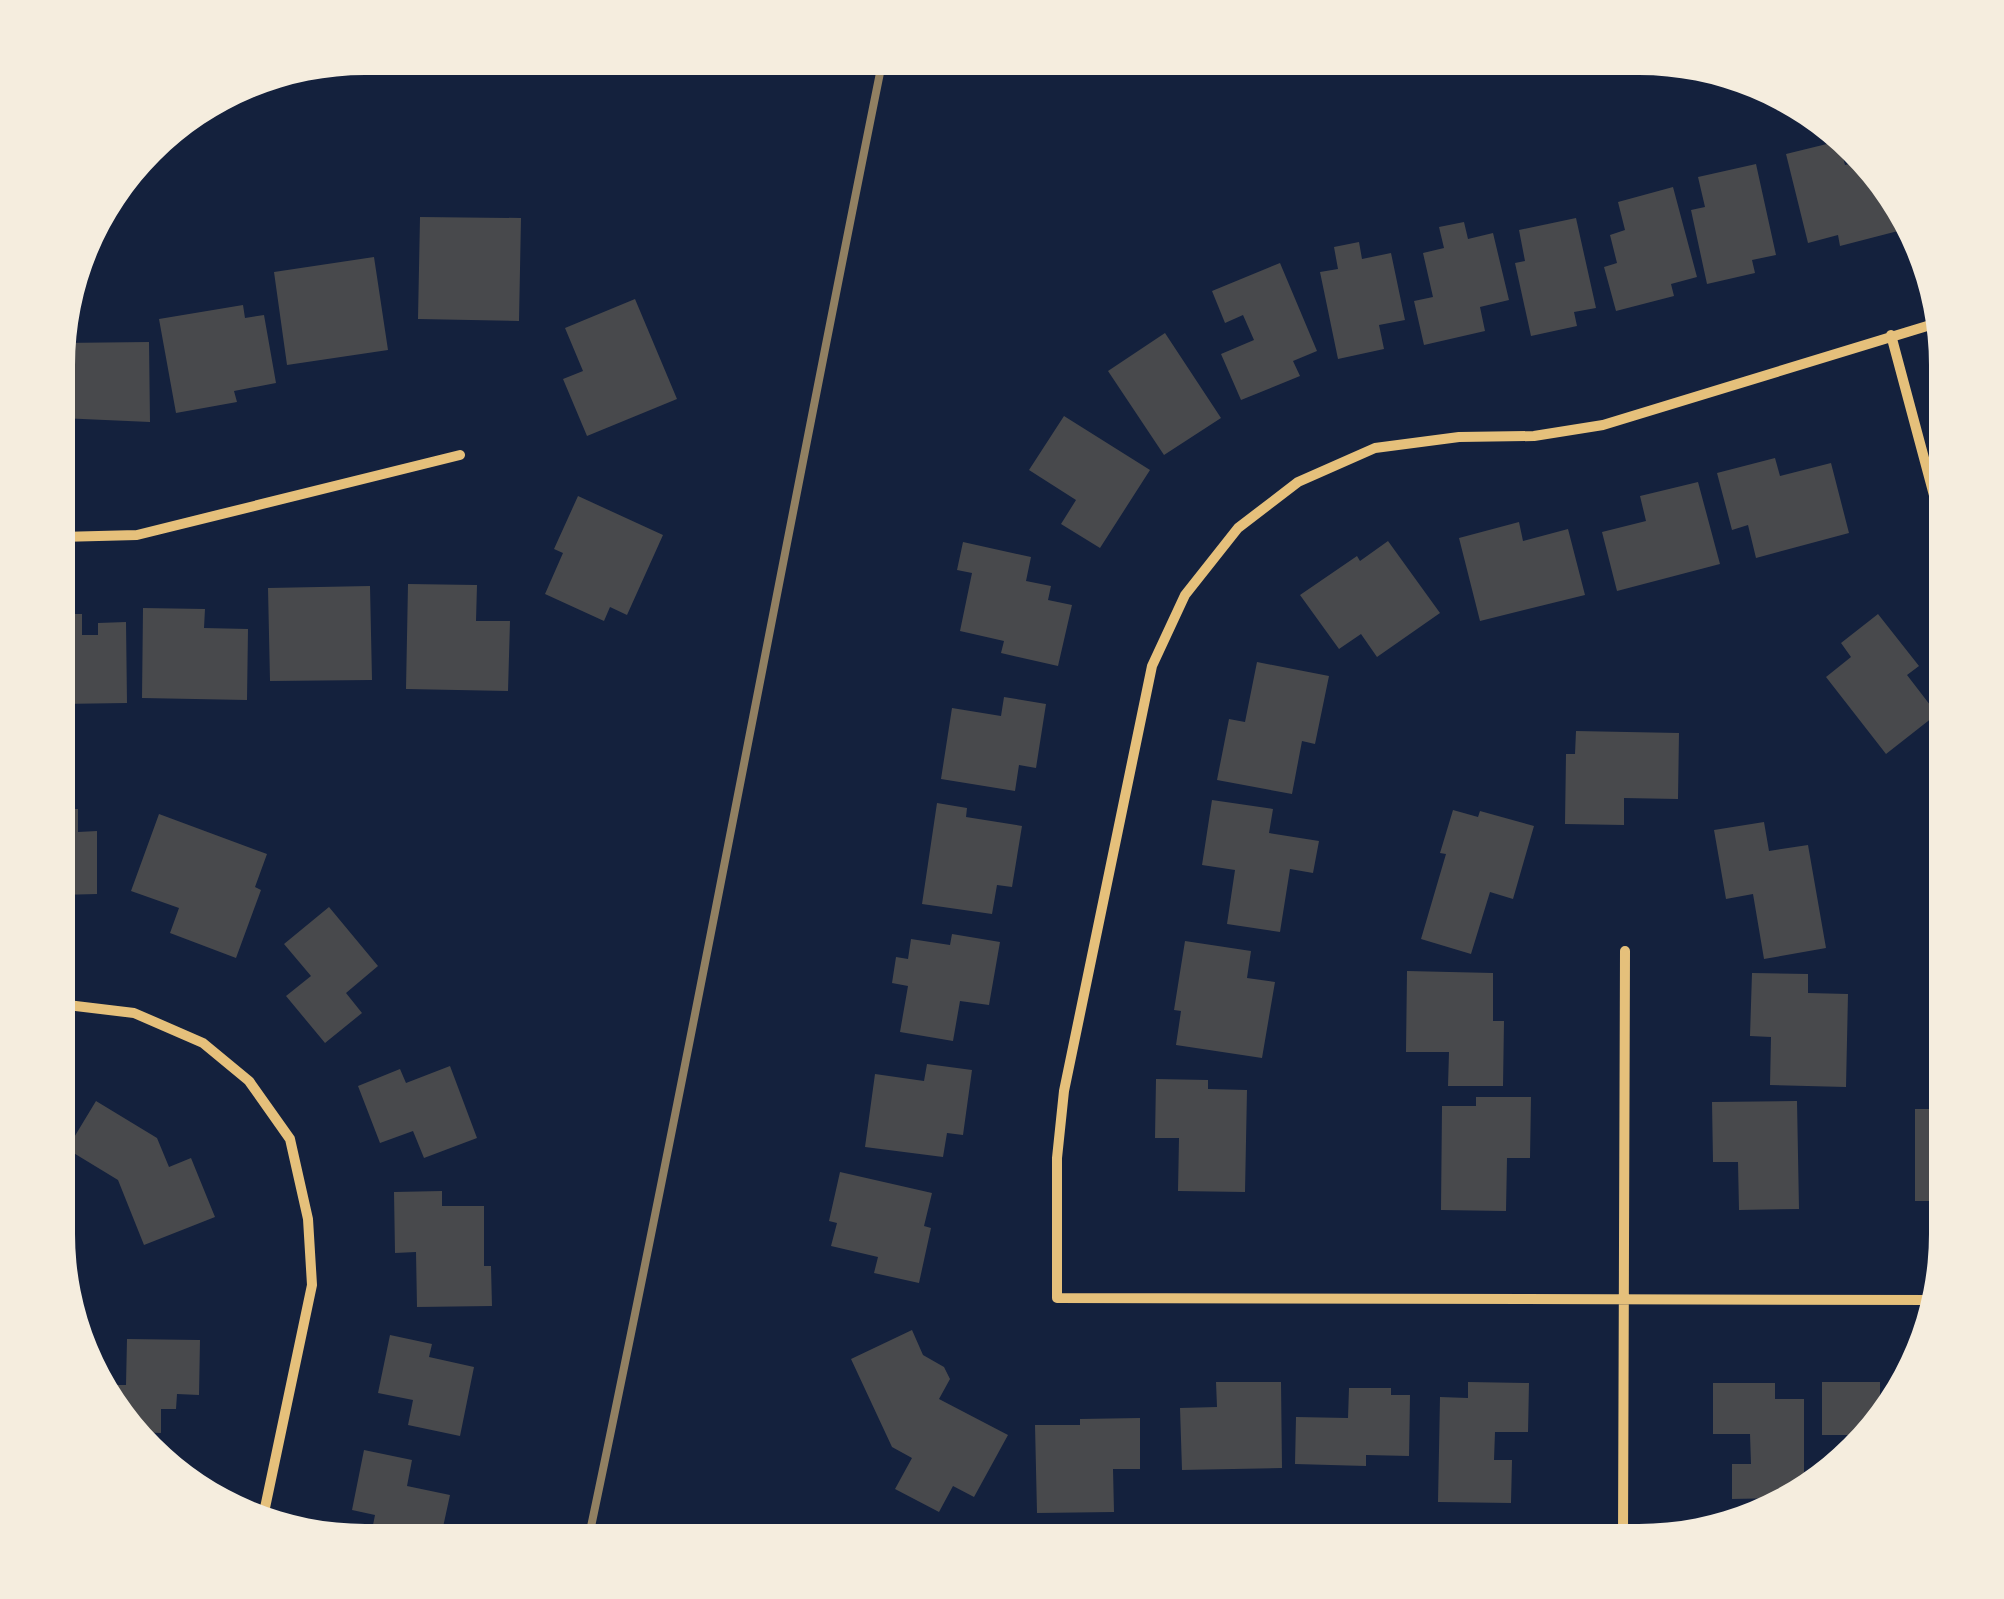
<svg xmlns="http://www.w3.org/2000/svg" width="2004" height="1599" viewBox="0 0 2004 1599" font-family="'Sofia Sans Condensed',sans-serif">
<style>
.building{fill:#48494c}
.lines{fill:none;stroke-linecap:round;stroke-linejoin:round}
.minor{stroke:#e5c07b;stroke-width:10}
.rail{stroke:#918062;stroke-width:8}
</style>
<rect width="100%" height="100%" fill="#14213d"/>
<path class="building" d="M1839,141l6,24 17,-4 7,28 13,-3 8,10 8,35 -58,15 -2,-11 -30,8 -22,-89z
M1756,164l20,91 -24,5 3,13 -48,11 -16,-74 14,-3 -7,-30z
M1673,187l24,90 -26,7 3,12 -58,15 -12,-44 13,-4 -7,-28 15,-5 -7,-28z
M420,217l101,1 -2,103 -101,-2z
M1576,218l20,90 -22,4 3,14 -46,10 -16,-73 10,-2 -6,-31z
M1464,222l4,17 25,-6 16,67 -29,7 5,24 -61,14 -10,-44 19,-4 -10,-44 21,-5 -5,-21z
M1359,242l3,17 29,-6 14,67 -26,5 5,24 -46,10 -18,-87 18,-3 -4,-22z
M374,257l14,93 -101,15 -13,-93z
M1280,263l37,88 -24,10 7,15 -59,24 -20,-46 33,-14 -11,-25 -18,8 -13,-32z
M635,299l42,100 -90,37 -24,-57 20,-8 -18,-43z
M243,305l2,13 19,-3 12,68 -42,8 3,11 -61,11 -17,-94z
M1165,333l56,85 -57,37 -56,-84z
M149,342l1,80 -90,-4v-75z
M1064,416l86,54 -50,78 -39,-24 15,-24 -47,-30z
M1775,458l5,18 51,-13 18,70 -93,25 -8,-33 -16,5 -15,-57z
M1698,482l22,82 -103,27 -15,-59 44,-11 -6,-25z
M578,496l85,39 -36,80 -17,-8 -6,14 -59,-27 18,-41 -9,-4z
M1519,522l4,19 45,-12 17,66 -105,26 -21,-83z
M1388,541l52,72 -63,44 -16,-23 -22,15 -39,-54 57,-39 3,5z
M963,542l68,15 -5,24 25,5 -3,14 24,5 -14,61 -57,-13 3,-12 -44,-10 12,-58 -15,-3z
M408,584l69,1 -1,36h34l-2,70 -102,-2z
M370,586l2,94 -102,1 -2,-93z
M143,608l62,1 -1,19 44,1 -1,71 -105,-2z
M60,614h22v21h16v-12l28,-1 1,81 -68,1z
M1878,614l41,52 -12,9 30,39 -51,40 -60,-77 25,-20 -10,-14z
M1257,662l72,14 -14,68 -13,-3 -10,53 -75,-14 12,-61 16,3z
M1004,697l42,7 -10,64 -17,-3 -4,26 -74,-12 11,-71 49,8z
M1576,731l103,2 -1,66 -54,-1v27l-59,-1 1,-70h9z
M1212,800l61,9 -4,24 50,8 -6,32 -23,-4 -10,63 -53,-8 8,-54 -33,-5z
M937,803l30,5 -1,9 56,9 -10,61 -15,-2 -5,29 -70,-10z
M59,809h19v23l19,-1v63l-38,1z
M1453,810l25,7 2,-6 54,15 -21,73 -23,-7 -19,62 -50,-15 25,-85 -6,-1z
M159,814l108,40 -12,33 6,3 -25,68 -66,-25 9,-25 -48,-17z
M1764,822l5,29 39,-6 18,103 -62,11 -11,-65 -27,5 -12,-69z
M329,907l49,59 -32,27 16,20 -37,30 -39,-47 25,-20 -27,-32z
M952,934l48,8 -11,63 -29,-4 -7,40 -53,-9 8,-46 -16,-3 4,-26 12,2 3,-20 39,6z
M1185,941l66,10 -4,27 28,4 -13,76 -86,-13 5,-34 -7,-1z
M1407,971l86,2v48h11l-1,65h-55l1,-34h-43z
M1752,973l56,1v19l40,1 -2,93 -76,-2 1,-48 -21,-1z
M927,1064l45,6 -9,65 -16,-2 -4,24 -78,-10 10,-73 49,7z
M450,1066l27,72 -53,20 -11,-27 -33,12 -22,-57 42,-17 6,14z
M1156,1079l52,1v9l39,1 -2,102 -67,-1 1,-53h-24z
M1476,1097h55l-1,61h-23l-1,53 -65,-1 1,-104h34z
M96,1101l61,37 12,29 22,-9 24,59 -71,28 -26,-65 -51,-31z
M1797,1101l2,108 -60,1 -1,-48h-25l-1,-60z
M1915,1109h31v92h-31z
M840,1172l92,21 -8,33 7,2 -12,55 -45,-10 4,-16 -47,-11 6,-23 -8,-2z
M442,1191v15h42v60h7l1,40 -75,1 -1,-55 -21,1 -1,-61z
M912,1330l11,25 21,12 6,12 -11,20 69,36 -34,62 -21,-11 -14,26 -44,-23 17,-31 -20,-11 -41,-88z
M390,1335l42,9 -3,13 45,10 -14,69 -52,-11 5,-25 -35,-7z
M127,1339l73,1 -1,55 -22,-1 -1,15h-15v24l-24,-1 -36,-47h25z
M1216,1382h65l1,86 -100,2 -2,-62 37,-1z
M1468,1382l61,1 -1,49h-33l-1,28h18l-1,43 -73,-1 2,-105 28,1z
M1822,1382h58v28h7l-17,27 -22,16v-18h-26z
M1713,1383h62v16h29v85l-20,14 -52,1v-35h19l-1,-30h-37z
M1349,1388h42v7h19l-1,61 -43,-1v11l-71,-2 1,-47 52,1z
M1140,1418v51h-27l1,43 -77,1 -2,-88h45v-6z
M364,1450l48,10 -5,26 43,9 -10,46h-56l1,-8 -13,-3 3,-15 -23,-5z"/>
<g class="lines">
<path class="minor" d="M1891,335l55,205
M60,537l77,-2 323,-80
M59,1004l75,9 69,30 46,38 41,58 18,80 4,66 -50,237
M1935,1300l-878,-2v-140l7,-67 88,-425 33,-71 53,-67 60,-46 77,-34 84,-11 75,-1 69,-11 334,-102
M1623,1541l2,-590"/>
<path class="rail" d="M588,1541c104,-493 195,-989 295,-1483"/>
</g>
<path d="M0 0H2004V1599H0ZM365 75H1639A290 290 0 0 1 1929 365V1234A290 290 0 0 1 1639 1524H365A290 290 0 0 1 75 1234V365A290 290 0 0 1 365 75Z" fill="#f5edde" fill-rule="evenodd"/>
</svg>
